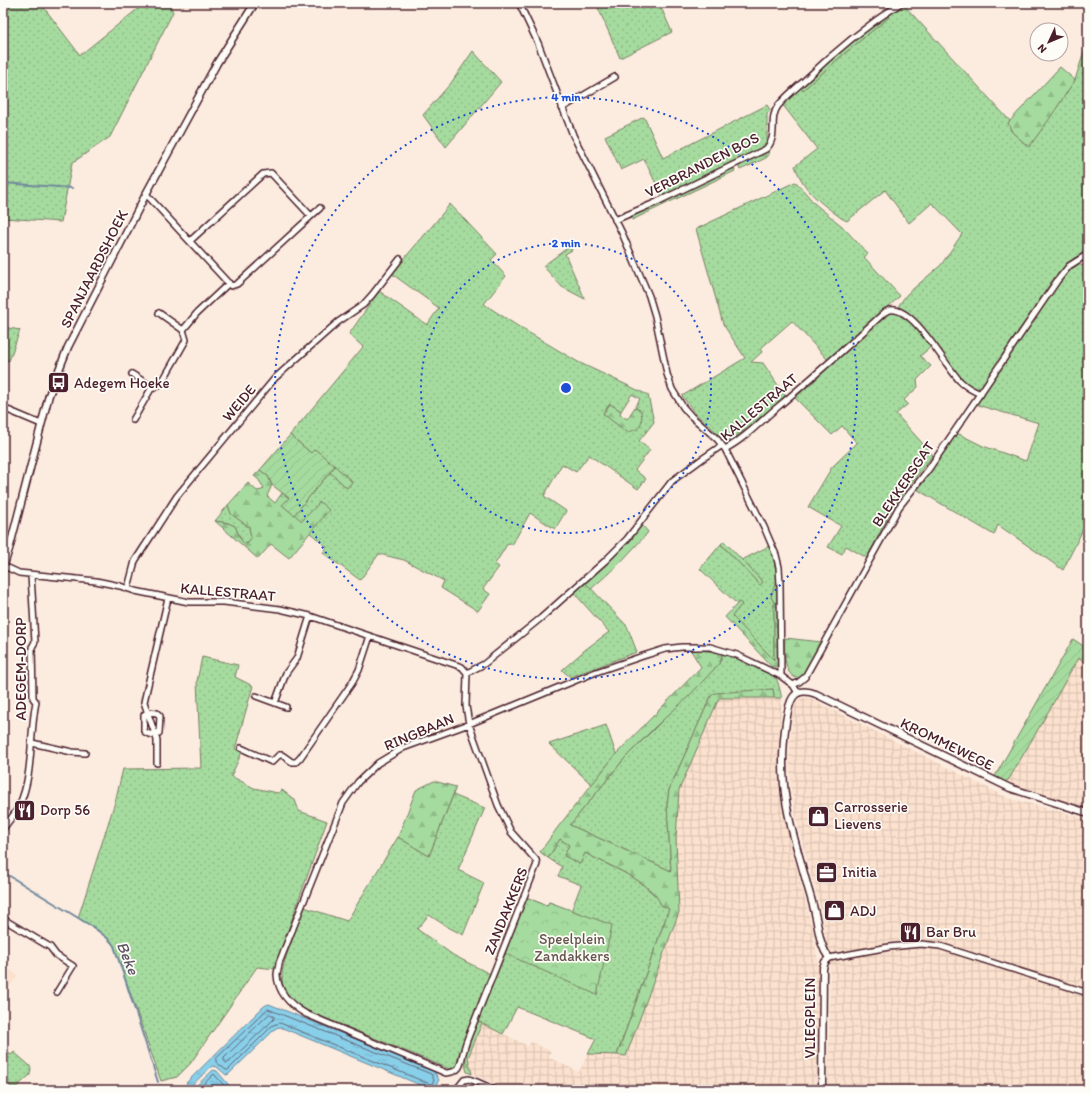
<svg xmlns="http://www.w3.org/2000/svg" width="1091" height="1093" viewBox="0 0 1091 1093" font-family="Itim,sans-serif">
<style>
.built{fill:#fbe1ce}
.industrial{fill:url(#industrial-grid)}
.grass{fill:url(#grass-dots);stroke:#787d64;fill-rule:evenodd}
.forest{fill:url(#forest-firs);stroke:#787d64}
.park{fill:url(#park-crowns);stroke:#787d64}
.garden{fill:url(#garden-furrows);stroke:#787d64}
.water{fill:url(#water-ripples);stroke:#6f899d}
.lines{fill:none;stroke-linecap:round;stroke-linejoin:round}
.shore{stroke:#636577;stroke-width:1}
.stream{stroke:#6f899d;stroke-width:2}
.minor-casing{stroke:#4a1f2b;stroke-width:8}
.tertiary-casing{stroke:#4a1f2b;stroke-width:9}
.minor{stroke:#fdfcf7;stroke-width:5}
.tertiary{stroke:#fdfcf7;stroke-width:6}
.ring{fill:none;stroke:#1d4ed8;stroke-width:2;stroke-dasharray:2 4}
.labels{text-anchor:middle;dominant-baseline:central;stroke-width:3.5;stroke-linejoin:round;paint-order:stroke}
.street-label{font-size:15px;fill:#4a1f2b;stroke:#fdfcf7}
.poi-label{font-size:15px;fill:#4a1f2b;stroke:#fdfcf7;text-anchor:start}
.park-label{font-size:15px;fill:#65574e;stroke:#fdfcf7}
.water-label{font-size:16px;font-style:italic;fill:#5d5464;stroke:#fdfcf7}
.centre{fill:#1d4ed8;stroke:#fdfcf7;stroke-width:2}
.ring-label{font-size:12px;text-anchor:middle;font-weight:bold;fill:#1d4ed8;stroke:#fdfcf7;stroke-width:3.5;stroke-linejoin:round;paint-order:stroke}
</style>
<defs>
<pattern id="industrial-grid" width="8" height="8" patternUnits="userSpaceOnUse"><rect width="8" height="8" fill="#fbe1ce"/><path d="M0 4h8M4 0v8" fill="none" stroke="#d9c1b1"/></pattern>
<pattern id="grass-dots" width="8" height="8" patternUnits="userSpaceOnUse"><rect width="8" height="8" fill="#a5db9e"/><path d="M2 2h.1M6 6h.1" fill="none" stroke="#90bc88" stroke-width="1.8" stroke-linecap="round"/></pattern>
<pattern id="forest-firs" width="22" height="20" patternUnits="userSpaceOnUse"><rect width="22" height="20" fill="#a5db9e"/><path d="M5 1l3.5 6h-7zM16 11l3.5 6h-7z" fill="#90bc88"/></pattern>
<pattern id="park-crowns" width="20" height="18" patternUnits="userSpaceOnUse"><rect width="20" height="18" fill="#a5db9e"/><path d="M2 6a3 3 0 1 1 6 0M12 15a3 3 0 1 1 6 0" fill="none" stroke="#90bc88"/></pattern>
<pattern id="garden-furrows" width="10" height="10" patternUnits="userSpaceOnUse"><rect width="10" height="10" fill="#a5db9e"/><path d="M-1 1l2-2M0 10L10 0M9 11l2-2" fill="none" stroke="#90bc88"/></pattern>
<pattern id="water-ripples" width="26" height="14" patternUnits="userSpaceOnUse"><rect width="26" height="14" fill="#88cfe9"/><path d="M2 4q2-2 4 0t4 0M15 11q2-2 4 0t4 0" fill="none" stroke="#77b1c8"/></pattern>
</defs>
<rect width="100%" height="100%" fill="#fcecdf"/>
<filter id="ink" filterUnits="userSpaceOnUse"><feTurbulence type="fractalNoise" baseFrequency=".025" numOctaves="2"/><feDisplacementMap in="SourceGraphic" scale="8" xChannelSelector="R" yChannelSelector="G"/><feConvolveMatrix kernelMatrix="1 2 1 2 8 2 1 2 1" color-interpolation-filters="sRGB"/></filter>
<g filter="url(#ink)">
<path class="built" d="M3,964l15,12 -15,19z"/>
<path class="industrial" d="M1073,639l15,10v160l-73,-22 -21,-9z
M807,697l201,101 80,21v271h-260l2,-126 -9,-54 -22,-79 -8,-40 -2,-33 4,-48 4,-9 4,-3z
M719,698h63l-3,37 -1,35 1,20 12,56 20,76 7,38v85l-2,45h-309l-35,-16 -4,-15 14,-36 46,23 3,-4 20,9 -3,6 31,15 9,-18 38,2 50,-217 3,-49z"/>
<path class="grass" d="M3,3h36l6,6 35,46 65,-52h24l4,9 -63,125 -38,26 -11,59 -58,-4z
M596,3h63l13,29 -52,26z
M903,4l107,117 -2,2 4,9 17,15 46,-67 13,-41v210l-21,15 -13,14 -73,110c-20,4 -46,-46 -58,-61 -6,-8 -14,-14 -24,-19v-3l8,-11 34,-29 21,-31 -30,-31 -23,20 -24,-33 -38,31 -6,-3c-22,-17 -36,-25 -46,-52l22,-17 -35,-45 19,-17 2,3 42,-37 43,-35 -1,-5z
M473,51l28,31 -55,65 -23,-32 28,-32z
M767,105l3,5 -3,4v30l-2,2 -103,50 -18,-37 -23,11 -16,-34 39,-19 19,41z
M795,182l2,1 18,21 27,22 26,28 -4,3 36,39 -11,10 -12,9 -49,45 -36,-39 -32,28 2,3 -11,10 12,1 23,34 -53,42 -5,2 -3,-1 -30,-27 -13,-17 63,-38 -22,-34 -27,-95z
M450,204l47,50 -6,6 15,16 -22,28 32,21 62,37 70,33 6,27 -15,19 11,9 -15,20 11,9 -8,10 -49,-34 -13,17 -14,-8 -18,32 22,15 -11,18 -25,-16 -18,32 -4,-2 -13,21 4,3 -16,22 7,5 -12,17 -37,-23 3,-7 -40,-21 -25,-6 -19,26 -37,-27 4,-6 -18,-15 20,-22 -27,12 -8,-7 36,-43 17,16 5,-7 -37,-31 -4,3 -21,-18 73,-88 -14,-13 30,-43 48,34 12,-17 -47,-34c18,-24 39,-45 58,-70zM632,394l8,5 -5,8 6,4 -14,21 -24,-19 7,-9 11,7z
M570,246l2,4 -7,4 20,45 -23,-12 -19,-21z
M1078,264l10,3v252l-25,51 -65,-45 -4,10 -76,-45 39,-57 26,13 43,15 13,-38 -55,-16 -8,-3 81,-119 15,-16z
M894,312c17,6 27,21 38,34l-12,10 11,10 -14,14 1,7 -14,13 4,4 -12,10 37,41 -40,52 -26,51 -21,-12 -4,8 -14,-7 13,-21 -33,-19 24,-40 25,-24 -15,-17 -10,9 -37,-37 87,-80 8,-5z
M3,327l17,3 -11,31 -6,-2z
M228,505l4,9 17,13 2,11 -3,5 -3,1 -4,-4 -6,-14 -7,-3 -13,-2z
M721,544l39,41 3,-3 -21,-22 29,-15 6,22 1,18 -7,12 3,5v58l-43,-44 10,-12h-4l-37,-35z
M585,582l42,44 10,26 -67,25 -8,-7 24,-21 23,-17 -35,-39z
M723,653c14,4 41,13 52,24 4,5 5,15 7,21h-8l-1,-9 -62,7 -42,94 -2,15 4,66 -101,-46 54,-66 95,-95z
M202,657l36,8 -3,12 18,9 -18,63 7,3 -11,24 23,12 24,5 4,-3 13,10 4,11 28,10 -49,137 -2,11 -19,-2 -67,97 -13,13 -16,4 -47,-135 -10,-11 -26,-17 37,-116 8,-33 78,-1 -4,-87z
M606,725l10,29 -24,31 -43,-41z
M453,795l32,13 -27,62 26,13 -21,52 -17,-9 -17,-11 -12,14 36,26 37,19 -31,80 -1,12 -6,4 -144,-59c-32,-18 -30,-34 -18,-65 5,-13 9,-26 14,-39l43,14 51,-84 31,19z
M560,839l9,6 -5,11 21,-3 46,23 10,7 18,16 2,6 8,4 -52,146 -29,-1 8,-15 -79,-32 -14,27 -26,-13 49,-124 21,9 2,-4 22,9 10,-26 -23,-9 4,-9 -14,-9z
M3,1049l8,6 3,-3 15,13 2,3 -1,7 -16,14 -6,-5 -5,4z"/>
<path class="forest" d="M887,13l2,3 -1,2 -43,35 -42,37 -2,-3 29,-28z
M1060,67l15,13 -25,38 -21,29 -17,-15 -4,-9z
M767,150l2,5 -3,3 -26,12 -2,-6z
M733,167l2,4 -103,49 -1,-5z
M610,404l11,7 -1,3 7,5 8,-12 6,4c2,13 0,19 -14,21l-24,-18z
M335,466l17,16 -5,6 -17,-16z
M260,470l8,6 4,9 -5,11 8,7 7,-10 7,5 -6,7 19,16 18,-19 9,8 -40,48 -18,-14 -13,15 -43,-38 13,2 7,3 6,14 4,4 3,-1 3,-5 -2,-11 -18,-13 -3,-9 20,-22 9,8 5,-1 2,-2 -6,-9 -4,-3z
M642,525l6,7 -3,4 -28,30 -26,23 -6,-7 26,-22z
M724,541l39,41 -3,3 -39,-41z
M775,584l3,1 1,77 -2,5h-5l-47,-50 14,-15 3,2 -10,12 42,44v-58l-3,-5z
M785,638l37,4 -20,36c-19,3 -18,-27 -17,-40z
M690,649l33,4 -4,11 -31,33 -33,30 -31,32 -54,66 101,46 -4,-66 2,-15 42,-94 4,-3 58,-4 1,9h-55l-40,92 -3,49 3,73 -53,144 -9,-1 52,-146 -8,-4c-9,-24 -54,-40 -76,-52l-5,11 -16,-8 5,-11 -9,-6 -12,19 -8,-6 18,-25 58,-73 85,-87z
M434,781l22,6 -27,69 -31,-19 18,-47z
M477,1021l5,2 -14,35 4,16 -5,-2c-6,-18 3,-35 10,-51z"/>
<path class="park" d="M526,897l21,9 2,-4 63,23 -15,70 -93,-42z"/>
<path class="garden" d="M290,435l21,18 4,-4 20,17 -41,49 -12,-10 7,-7 -17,-13 -4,-9 -8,-6z
M1073,639l15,10v15l-10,-6 -27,49 -42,72 -4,3 -11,-4z"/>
<path class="water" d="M269,1004l165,67 5,9 -6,9h-3l-150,-62 -4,1 -47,46 -3,1 -9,-8 -5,-1 -22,21 -4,-4 77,-76 3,-2z
M213,1070l4,1 16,19h-41z"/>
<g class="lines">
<path class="shore" d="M268,1009l163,65 3,6 -2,4h-2l-150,-61 -7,2 -45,45h-2l-10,-8v-3z
M270,1014l4,2v3l-46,44h-2l-2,-3v-2l44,-43z
M197,1090l17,-16 14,16"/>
<path class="stream" d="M3,183l69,5
M3,872l90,55 17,13 4,6 12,36 32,100
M174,1085l4,5
M160,1086l1,1"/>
<defs>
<path id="minor" d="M519,3l19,40 35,92 49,98 27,63 6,20 12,58 5,15 11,18 8,9 26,23 8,10 39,78 12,28 3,12 1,18 1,91
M562,108l53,-31
M146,194l85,92 6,-2 83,-76
M615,220l42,-18 109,-53c13,-13 2,-30 12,-43 8,-10 18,-18 27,-26 30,-29 61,-54 96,-77
M190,241l73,-67 8,-1 40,43
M159,313l24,17
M132,374l22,14
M3,408l38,16
M133,420l18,-31 10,-5 25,-44 -3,-10 14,-17 32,-30
M725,449c18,-9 33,-25 48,-38 38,-32 75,-65 112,-99 2,-1 3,-2 5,-2 24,-4 55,56 70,71 6,6 13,10 21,13
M4,566l15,7 77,8 24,5 15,5 54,11h35l56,7 30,7 152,51 5,6 -1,33 3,18 29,81 13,27 25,28 1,4 -68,171c-2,5 -4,10 -5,15 -4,12 -1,22 -18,23l-140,-59c-14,-8 -28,-21 -29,-39 0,-4 2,-8 2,-12l64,-160 15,-21 20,-19 25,-15 66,-24 127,-52 47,-16 22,-7 17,-2h28l27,8 44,21 12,9 5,8
M128,588l7,-27 42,-65 98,-118 63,-56 25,-17 9,-10 28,-36
M467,673l17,-9 57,-46 64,-57 22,-22 45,-58 30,-22 19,-13
M793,685l6,-3 6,-5 15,-27 79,-143 29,-37 129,-189 12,-15 19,-12
M256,696l30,11
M275,703l11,-30 11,-15 13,-42
M148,712l9,1 3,3 -1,17c-5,2 -11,2 -15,-2v-16z
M32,743l40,9 13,1
M241,748l31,14 7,-7h3l10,7h4l4,-4 52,-75 7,-13 11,-34
M157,763v-23l-13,-38 24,-104
M3,829c5,-7 12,-15 16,-23 15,-32 10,-70 17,-104l-3,-4 -1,-51 3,-5 -4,-67
M3,919l47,28 6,8 17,11 -16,26
M829,958l60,-11 32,-3 19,2 148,47
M456,1090l8,-10 5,-1 8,3 18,8"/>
<path id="tertiary" d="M3,568l7,-22 39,-151 19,-48 78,-153 71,-131 38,-60
M822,1090l1,-122 2,-6 4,-4c-9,-12 -10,-26 -13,-40 -2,-10 -5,-20 -8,-30 -9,-34 -21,-68 -24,-103 -2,-21 -1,-42 2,-63 3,-20 6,-37 30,-28l194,94 78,25"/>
</defs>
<use href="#minor" class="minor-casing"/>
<use href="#tertiary" class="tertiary-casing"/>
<use href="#minor" class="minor"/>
<use href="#tertiary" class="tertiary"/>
</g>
</g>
<g class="ring">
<circle cx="566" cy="388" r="145"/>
<circle cx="566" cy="388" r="291"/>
</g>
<defs>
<symbol id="bus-square" viewBox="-11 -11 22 22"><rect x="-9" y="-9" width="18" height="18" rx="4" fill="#4a1f2b" stroke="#fdfcf7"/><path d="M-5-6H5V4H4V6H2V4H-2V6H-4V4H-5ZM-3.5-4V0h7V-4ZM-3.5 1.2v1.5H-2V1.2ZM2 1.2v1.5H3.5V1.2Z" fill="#fff"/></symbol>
<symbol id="restaurant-square" viewBox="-11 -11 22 22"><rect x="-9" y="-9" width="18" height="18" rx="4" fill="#4a1f2b" stroke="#fdfcf7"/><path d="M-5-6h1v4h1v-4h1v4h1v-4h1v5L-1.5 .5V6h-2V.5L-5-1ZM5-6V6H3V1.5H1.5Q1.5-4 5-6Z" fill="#fff"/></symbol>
<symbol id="shop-square" viewBox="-11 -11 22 22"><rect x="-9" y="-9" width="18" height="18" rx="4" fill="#4a1f2b" stroke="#fdfcf7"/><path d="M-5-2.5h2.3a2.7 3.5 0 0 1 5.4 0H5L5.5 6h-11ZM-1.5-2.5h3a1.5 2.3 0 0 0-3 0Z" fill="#fff"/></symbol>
<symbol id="office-square" viewBox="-11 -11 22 22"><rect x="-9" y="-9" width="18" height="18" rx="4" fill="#4a1f2b" stroke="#fdfcf7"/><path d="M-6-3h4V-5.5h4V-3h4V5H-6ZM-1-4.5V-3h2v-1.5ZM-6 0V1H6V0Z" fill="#fff"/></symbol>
</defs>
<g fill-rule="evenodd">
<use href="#bus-square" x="46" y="370" width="25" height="25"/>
<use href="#restaurant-square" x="12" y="798" width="25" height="25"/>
<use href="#shop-square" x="806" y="804" width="25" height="25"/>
<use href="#office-square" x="814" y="860" width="25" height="25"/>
<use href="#shop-square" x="822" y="898" width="25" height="25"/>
<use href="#restaurant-square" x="898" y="920" width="25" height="25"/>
</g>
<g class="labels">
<g class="street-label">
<text transform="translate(702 165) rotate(-27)">VERBRANDEN BOS</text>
<text transform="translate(94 269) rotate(-63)">SPANJAARDSHOEK</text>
<text transform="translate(239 403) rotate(-50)">WEIDE</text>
<text transform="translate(759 407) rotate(-40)">KALLESTRAAT</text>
<text transform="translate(903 484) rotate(-56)">BLEKKERSGAT</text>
<text transform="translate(228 592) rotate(5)">KALLESTRAAT</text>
<text transform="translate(21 669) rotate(-90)">ADEGEM-DORP</text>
<text transform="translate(419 732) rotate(-23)">RINGBAAN</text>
<text transform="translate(947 744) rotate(26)">KROMMEWEGE</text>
<text transform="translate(506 911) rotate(-68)">ZANDAKKERS</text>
<text transform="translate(810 1018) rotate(-90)">VLIEGPLEIN</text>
</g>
<g class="poi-label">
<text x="74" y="383">Adegem Hoeke</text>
<text x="834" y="807">Carrosserie<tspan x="834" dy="17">Lievens</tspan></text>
<text x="40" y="810">Dorp 56</text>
<text x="842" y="872">Initia</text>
<text x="850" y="911">ADJ</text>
<text x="926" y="932">Bar Bru</text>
</g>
<g class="park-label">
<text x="572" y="939">Speelplein<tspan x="572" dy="17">Zandakkers</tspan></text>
</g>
<g class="water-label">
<text transform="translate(128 958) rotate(68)">Beke</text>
</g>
</g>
<circle cx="566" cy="388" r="6" class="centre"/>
<g class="ring-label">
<text x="566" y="101">4 min</text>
<text x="566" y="247">2 min</text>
</g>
<rect width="1091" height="1093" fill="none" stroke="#fdfcf7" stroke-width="16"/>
<rect x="8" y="8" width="1075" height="1077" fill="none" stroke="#4a1f2b" stroke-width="1.5" filter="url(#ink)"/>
<g transform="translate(1049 42) rotate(226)"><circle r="19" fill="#fdfcf7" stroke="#b5a4a5"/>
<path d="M0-3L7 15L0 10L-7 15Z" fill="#4a1f2b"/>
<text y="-6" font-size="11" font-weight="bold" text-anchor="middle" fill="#4a1f2b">N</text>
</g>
</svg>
